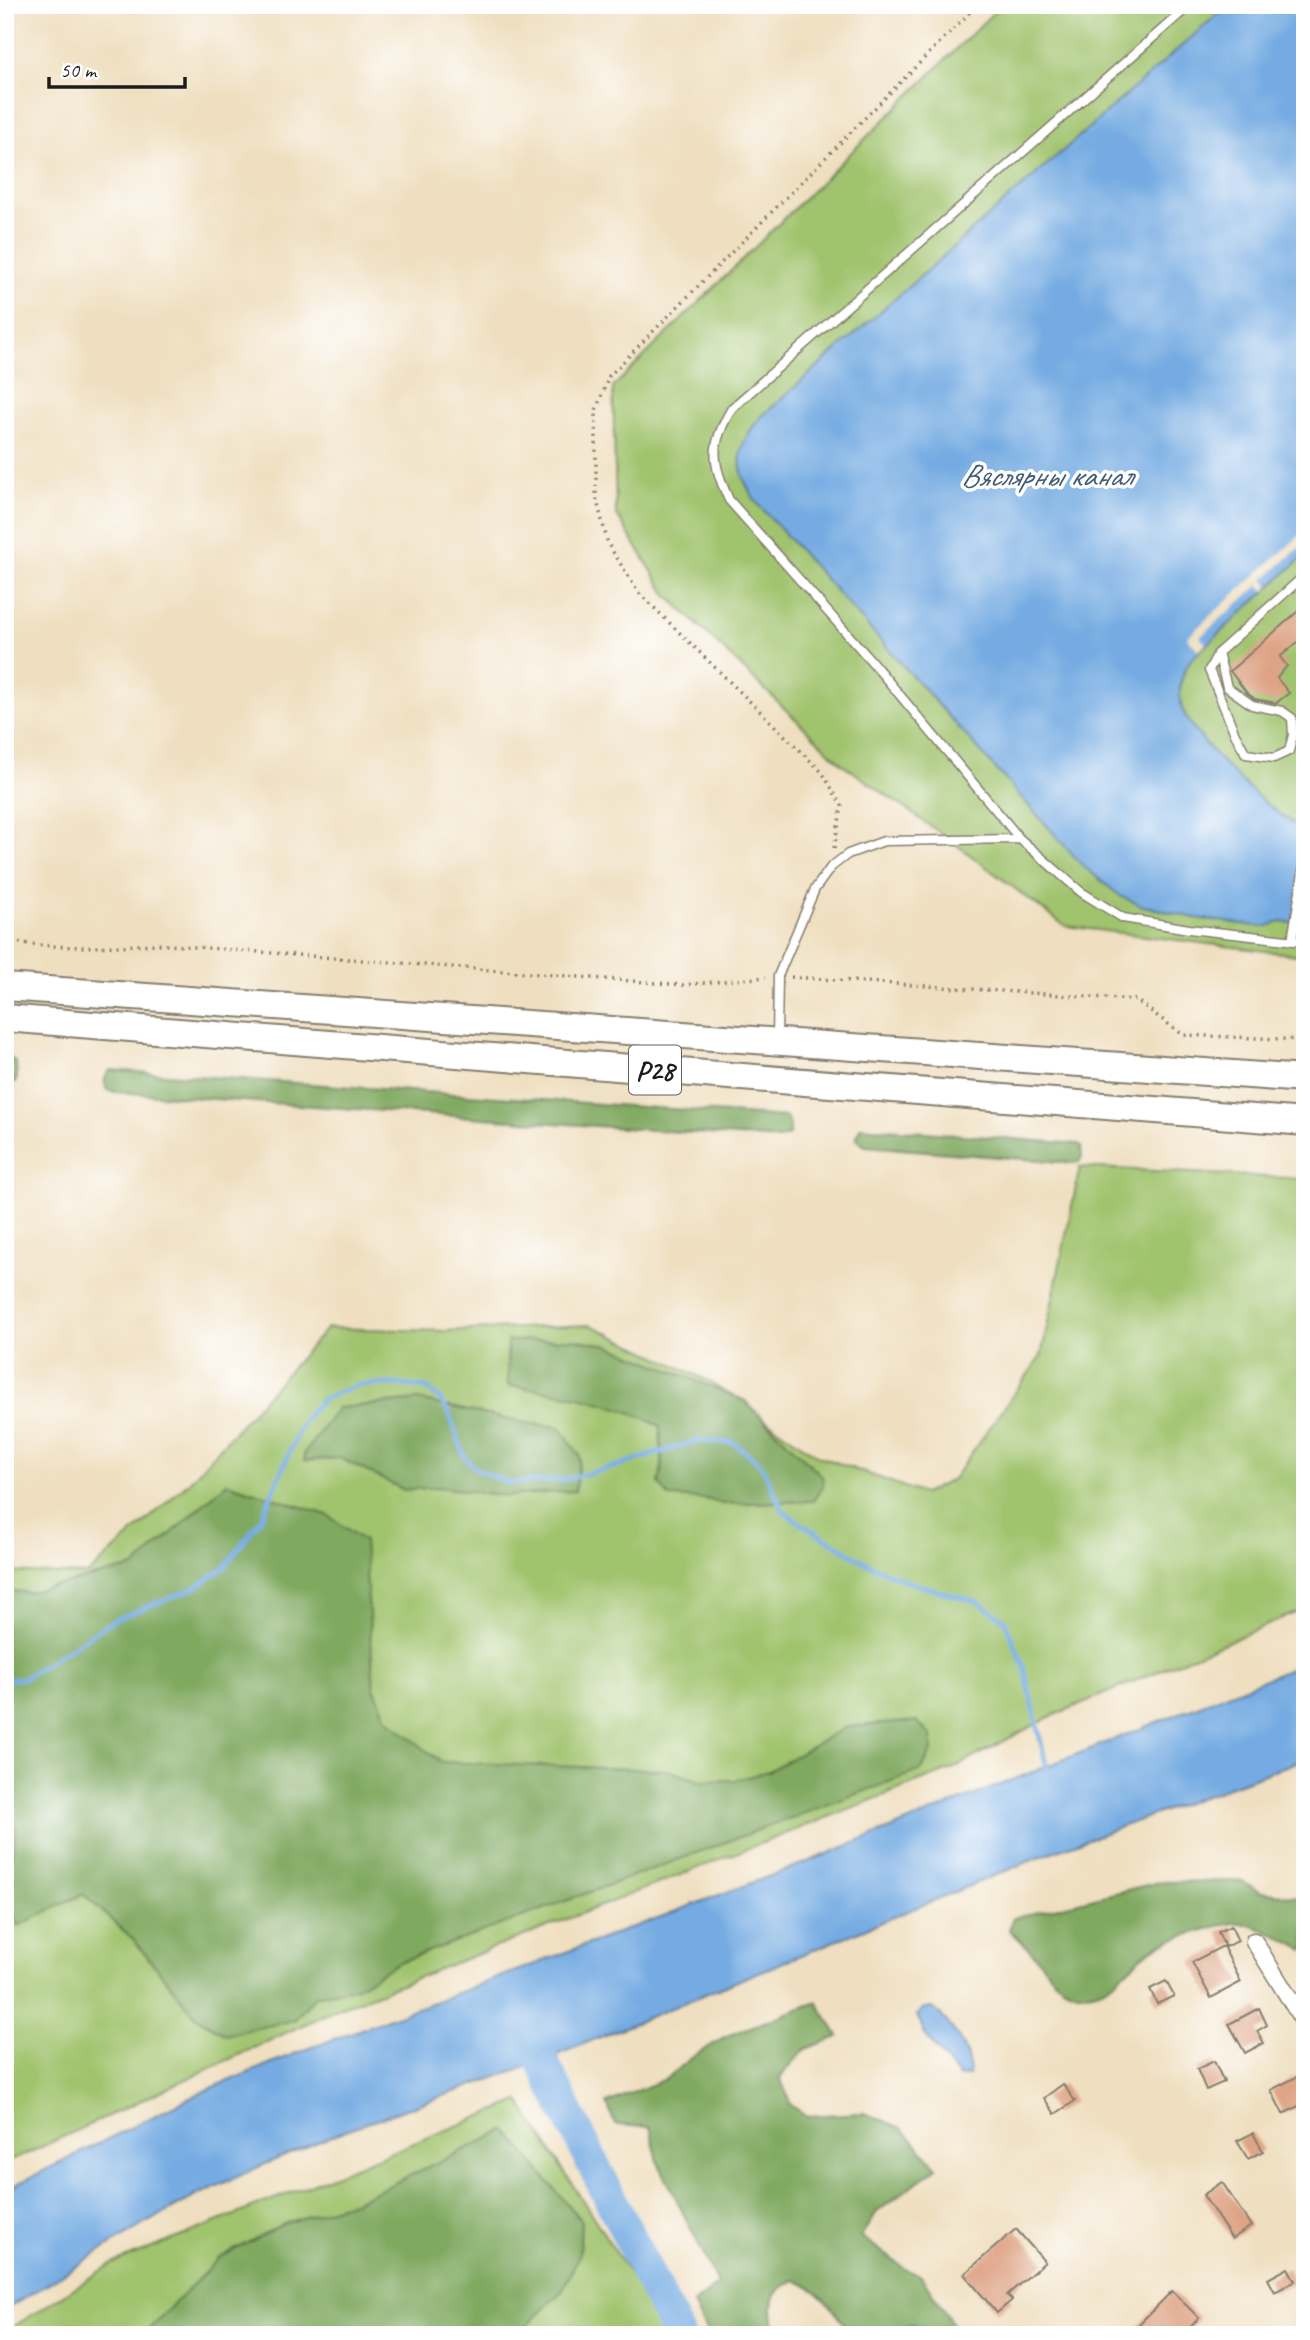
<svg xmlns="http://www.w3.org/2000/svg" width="1310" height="2340" viewBox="0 0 1310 2340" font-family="Caveat,sans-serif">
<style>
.green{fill:#a0c36d;stroke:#5e7044;stroke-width:2}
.forest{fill:#80a960;stroke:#4e623e;stroke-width:2}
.water{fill:#74abe2;stroke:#48647f;stroke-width:2}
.pier{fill:#efdfc0}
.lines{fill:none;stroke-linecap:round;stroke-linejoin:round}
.stream{stroke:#74abe2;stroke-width:5}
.river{stroke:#74abe2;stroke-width:33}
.building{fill:#dea384}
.service-casing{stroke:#867e6e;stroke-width:11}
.minor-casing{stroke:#867e6e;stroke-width:19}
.trunk-casing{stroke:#867e6e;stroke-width:30}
.path{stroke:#867e6e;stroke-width:3.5;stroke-dasharray:2 5;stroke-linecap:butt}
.service{stroke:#fff;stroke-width:8}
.minor{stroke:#fff;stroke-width:16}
.trunk{stroke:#fff;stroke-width:26}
.labels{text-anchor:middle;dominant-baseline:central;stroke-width:7;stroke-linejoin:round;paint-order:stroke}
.shield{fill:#fff;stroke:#606060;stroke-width:2}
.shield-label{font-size:28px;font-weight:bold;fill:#1c1c1c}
.water-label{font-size:32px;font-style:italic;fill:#445c75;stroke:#fff}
</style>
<rect width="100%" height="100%" fill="#fff"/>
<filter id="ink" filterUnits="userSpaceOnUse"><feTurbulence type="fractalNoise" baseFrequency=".0143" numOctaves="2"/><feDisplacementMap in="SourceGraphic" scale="14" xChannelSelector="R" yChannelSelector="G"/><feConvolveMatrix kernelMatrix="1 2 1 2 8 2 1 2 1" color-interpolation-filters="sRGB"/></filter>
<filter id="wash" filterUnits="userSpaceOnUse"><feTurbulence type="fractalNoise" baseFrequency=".00686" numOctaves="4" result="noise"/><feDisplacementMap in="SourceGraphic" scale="28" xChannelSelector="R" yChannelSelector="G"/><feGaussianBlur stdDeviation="1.57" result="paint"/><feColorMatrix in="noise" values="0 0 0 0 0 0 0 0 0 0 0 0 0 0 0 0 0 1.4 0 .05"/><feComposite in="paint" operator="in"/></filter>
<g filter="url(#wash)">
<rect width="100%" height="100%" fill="#efdfc0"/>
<path class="green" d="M1001,5h304v951l-240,-30 -115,-86 -109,-77 -174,-168 -51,-81 -3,-127z
M1080,1167l225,12v430l-260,110 -91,49 -617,241 -332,155v-592l82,3 103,-94 137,-153 118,3 146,-6 116,55 111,76 106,38 29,-15 88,-123z
M519,2101l121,189 23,45h-658v-3l107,-68z"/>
<path class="forest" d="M5,1058l7,1 4,4 1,15 -2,4h-10z
M110,1070l676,47c5,6 4,11 3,18l-10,4 -664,-47 -8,-2c-4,-9 -3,-12 3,-20z
M860,1127l218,17 3,2 1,11 -3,5 -7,1 -207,-17 -9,-7z
M573,1339l35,6 136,55 78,76 1,10 -10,15 -90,3 -17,-5 -37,-2 -10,-14 3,-17 -2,-40c-47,-25 -98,-34 -152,-40l-1,-45z
M418,1400l108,23 34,4 20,29 -5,35 -68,5 -69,-9 -34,3 -64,-32 -35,3 -1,-8 34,-45z
M227,1483l100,32 37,26 10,146 13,32 54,43 226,8 34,11 35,-1 33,-9 77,-44 70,-6 15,14 1,15 -10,20 -525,193 -40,24 -42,9 -21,24 -68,15 -30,-18 -62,-77 -51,-46 -65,32 -13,-30 11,-69 -11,-13v-223l25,1 104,-25z
M1241,1881l19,11 45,6v52c-22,-10 -45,-26 -69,-27 -13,0 -64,16 -77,22 -31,14 -50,61 -90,44 -15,-6 -20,-17 -30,-29 -9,-10 -20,-20 -30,-30l4,-12 146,-36z
M817,2002l22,35 -34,12 -25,28 11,28 16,11 57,-3 38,15 35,39 -60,45 -16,24 44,33 16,7 39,59h-108c-18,-24 -28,-44 -57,-55 -30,13 -23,27 -20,55h-67l-15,-31 25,-20 -60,-122 -8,-35 -35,-2 -8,-22 59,-24 28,-23 30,-19z
M506,2130l75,91 -2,35 -17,35 -45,44h-374l76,-77 64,-34 73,-23z"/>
<path class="water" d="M1228,5h77v550l-114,104c-9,14 -14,29 -10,46 7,30 94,114 124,124v94l-25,-1 -16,5 -69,-9 -55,-13 -20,-9 -37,-30 -326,-363c-23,-33 -23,-57 5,-87z
M1305,1663v96l-263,97 -500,205 -196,69 -90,38 -60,28 -50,27 -141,87v-120l197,-98 84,-35 516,-193z
M924,2008h9c18,15 38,43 36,67l-10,2 -34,-42 -8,-20z
M913,2325l9,3 7,7h-29c2,-8 6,-9 13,-10z"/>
<path class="pier" d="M1305,531v12l-41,36 6,7 -5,5 -6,-6 -59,52 6,7 -7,7 -12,-14z"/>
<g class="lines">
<path class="stream" d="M5,1680l19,-2 90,-58 81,-32 30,-21 37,-50 39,-92 10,-14 12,-12 34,-14 35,-1 35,4 13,11 9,14 16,45 13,12 31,13 53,-3 52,-13 86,-27 34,3 27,21 21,45 13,11 75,45 41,18 67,19 26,17 20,48 23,102"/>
<path class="river" d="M522,2021l156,314"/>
</g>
<g id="blocks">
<path class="building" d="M1305,605v31l-25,21 7,9 -10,12 12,15 -13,10 -21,-4 -8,-6 -17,-22z
M1231,1926l7,15 -13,6 -7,-15z
M1223,1946l18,36 -30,16 -19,-36z
M1166,1981l8,15 -17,8 -7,-15z
M1259,2008l8,17 -10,6 7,12 -19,10 -16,-29z
M1214,2061l10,21 -18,8 -9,-21z
M1298,2076l7,14v13l-22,11 -12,-24z
M1063,2084l12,17 -20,13 -11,-16z
M1253,2133l10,18 -15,8 -11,-18z
M1222,2182l29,44 -19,13 -29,-44z
M1016,2229l29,33 -38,33 5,5 -15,13 -33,-39z
M1288,2268l7,13 -20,11 -7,-13z
M1172,2291l27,27 -16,17h-38l-8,-9z"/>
</g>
</g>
<g filter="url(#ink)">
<use href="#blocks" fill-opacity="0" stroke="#867e6e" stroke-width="2"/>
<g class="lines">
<defs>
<path id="service" d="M1218,653l9,34 25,18 30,6 10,7 1,17 -4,16 -15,7 -28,-4 -11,-20 -26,-64 9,-17 87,-78
M1020,839l-147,-176 -144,-163c-18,-39 -19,-55 3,-92l458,-403
M1292,941l13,-81
M777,1038l1,-62 37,-87 16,-22 17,-13 36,-13 136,-2 61,53 42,26 66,11 116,13"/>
<path id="minor" d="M1254,1941l51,83"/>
<path id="trunk" d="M5,987l1300,92
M5,1018l1300,104"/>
</defs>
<use href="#service" class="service-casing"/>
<use href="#minor" class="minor-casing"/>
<use href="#trunk" class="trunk-casing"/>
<path class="path" d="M834,848l8,-42 -20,-34 -183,-179 -31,-49 -12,-47v-87l13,-34 368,-371
M5,940c51,10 99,7 151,4l527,41 83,-8
M791,977l345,23 47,35 122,5"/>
<use href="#service" class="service"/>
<use href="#minor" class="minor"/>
<use href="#trunk" class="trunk"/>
</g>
</g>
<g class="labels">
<rect class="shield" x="629" y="1045.5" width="52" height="49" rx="5"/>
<g class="shield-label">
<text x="655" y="1070">Р28</text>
</g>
<g class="water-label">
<text x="1046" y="475">Вяслярны канал</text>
</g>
</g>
<rect width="1310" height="2340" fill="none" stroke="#fff" stroke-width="28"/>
<path d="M49 77v10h136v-10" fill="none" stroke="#1c1c1c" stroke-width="3.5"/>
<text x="60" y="77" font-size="21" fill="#1c1c1c" stroke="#ffffff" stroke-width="5" paint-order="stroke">50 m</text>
</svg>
